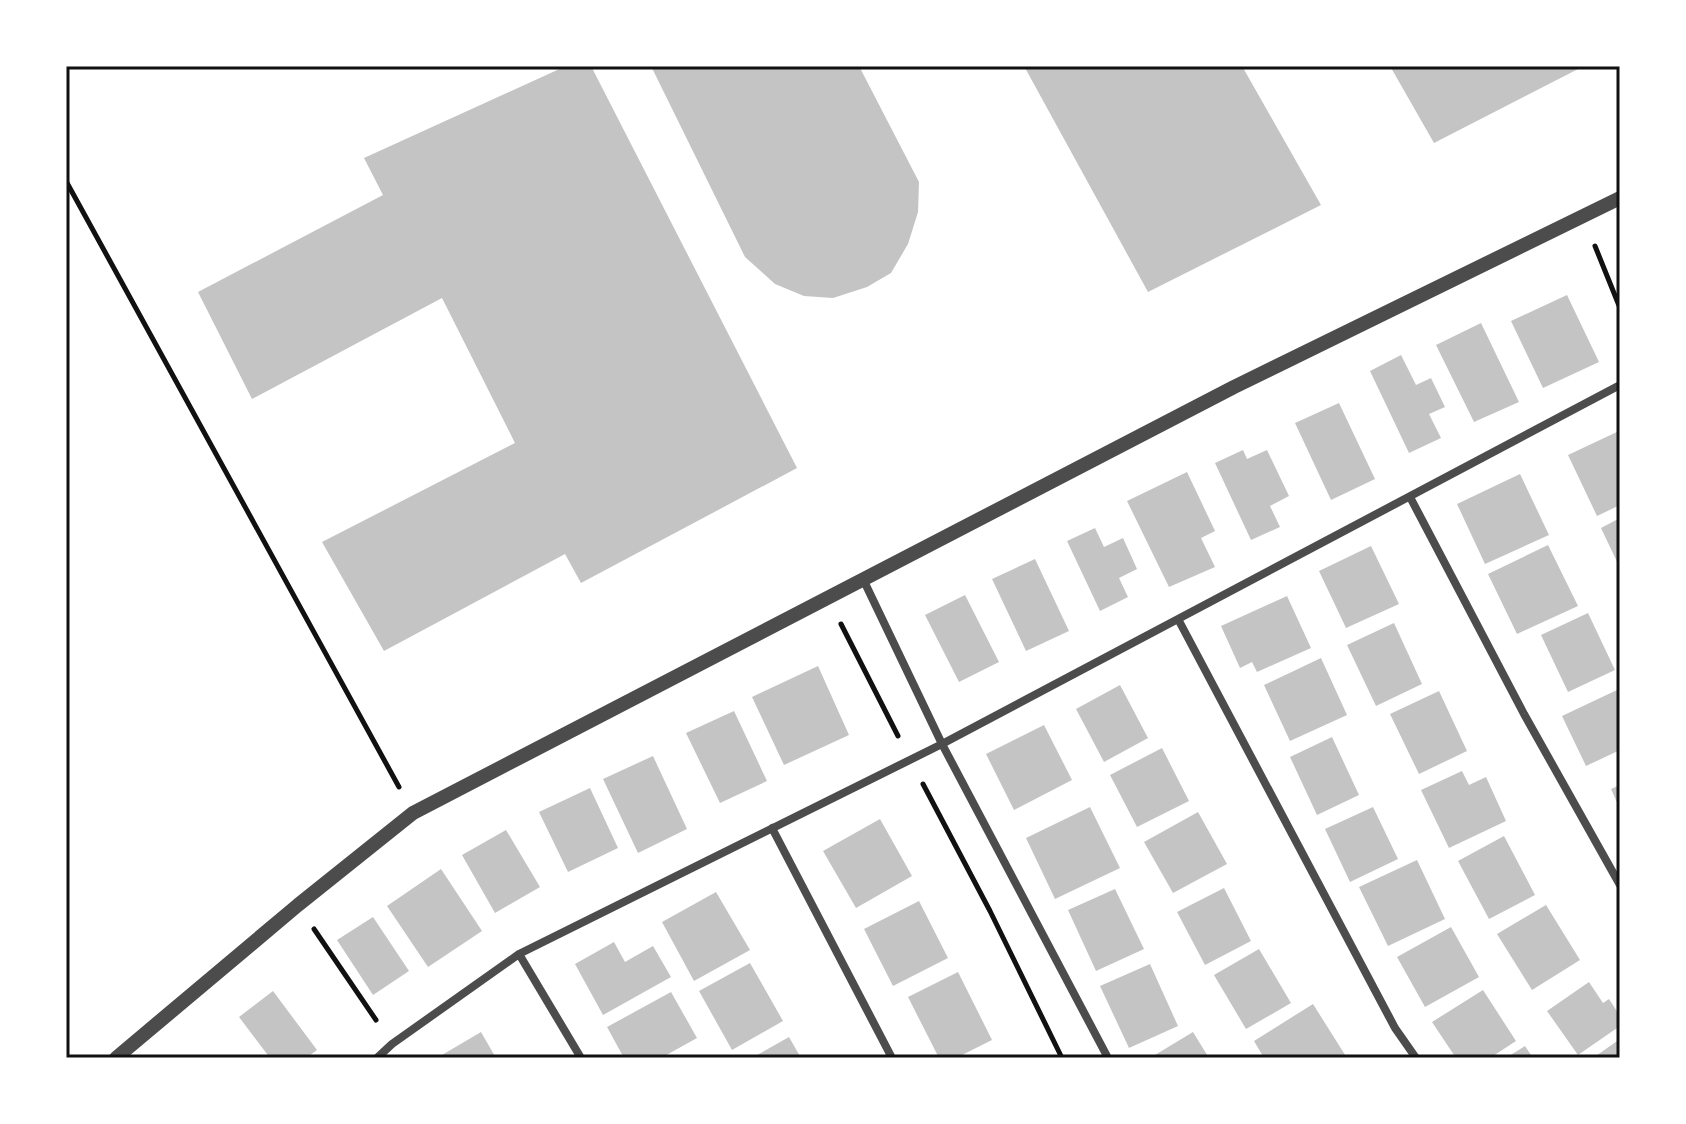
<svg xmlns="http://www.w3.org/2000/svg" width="1686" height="1124" viewBox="0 0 1686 1124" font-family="Montserrat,sans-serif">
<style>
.building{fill:#c4c4c4}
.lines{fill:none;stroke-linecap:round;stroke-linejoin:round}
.path{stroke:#111;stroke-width:5}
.minor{stroke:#4c4c4c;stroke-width:8}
.tertiary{stroke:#4c4c4c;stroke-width:14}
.neatline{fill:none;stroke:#111;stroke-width:3}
</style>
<rect width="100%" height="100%" fill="#fff"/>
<path class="building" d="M566,66h25l206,402 -216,115 -16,-29 -181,97 -62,-109 193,-99 -73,-145 -190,101 -54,-107 185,-97 -19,-37z
M651,66h208l60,116 -1,30 -10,32 -17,29 -24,14 -34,11 -29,-2 -29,-12 -30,-27z
M1024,66h218l79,139 -173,87z
M1390,66h194l-150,77z
M1567,295l32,67 -56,26 -32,-67z
M1481,323l38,79 -45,20 -38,-77z
M1401,355l15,30 15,-7 14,29 -16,7 12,24 -32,15 -39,-82z
M1339,403l36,76 -44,21 -36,-77z
M1619,431l1,74 -23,11 -29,-61z
M1243,450l4,9 20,-9 22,46 -19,10 10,21 -29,13 -36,-77z
M1187,472l28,59 -14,7 14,29 -46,20 -42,-86z
M1520,474l29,61 -64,29 -28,-60z
M1620,518v50l-19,-40z
M1095,528l9,19 19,-9 14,31 -18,9 9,19 -28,14 -33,-70z
M1548,545l30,61 -61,28 -29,-60z
M1371,546l28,58 -53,24 -27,-57z
M1035,559l34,72 -43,20 -34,-72z
M965,595l34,67 -40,20 -34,-67z
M1287,596l24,52 -54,24 -5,-10 -12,6 -19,-42z
M1588,613l27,57 -47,22 -27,-57z
M1394,623l28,61 -46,22 -29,-61z
M1321,658l26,57 -57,26 -26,-56z
M818,666l31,69 -65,30 -32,-68z
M1120,685l28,53 -44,24 -28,-53z
M1617,690l3,7v53l-34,16 -24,-50z
M1439,691l28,60 -48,23 -29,-60z
M734,711l33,70 -47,22 -34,-70z
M1044,725l28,55 -58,30 -28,-56z
M1332,737l27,58 -42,20 -27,-58z
M1162,748l27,53 -52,26 -27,-52z
M653,756l34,73 -49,24 -35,-74z
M1462,771l7,14 17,-8 20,44 -57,27 -28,-58z
M1620,785v24l-9,-20z
M590,788l28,60 -50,24 -29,-60z
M1090,807l30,61 -65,31 -29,-61z
M1373,807l25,52 -48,23 -25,-53z
M1198,812l29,52 -54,29 -29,-51z
M880,819l32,57 -56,32 -33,-57z
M506,830l34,57 -45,26 -33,-58z
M1504,836l31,59 -46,24 -31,-58z
M1417,860l28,59 -57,27 -29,-59z
M441,869l41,62 -54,36 -41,-61z
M1224,888l27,53 -46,24 -28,-53z
M1115,889l29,60 -48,22 -28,-61z
M716,892l34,58 -56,31 -32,-59z
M919,901l29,57 -55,28 -29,-57z
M1546,905l34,55 -48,30 -35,-56z
M373,917l36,54 -36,24 -36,-55z
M1451,927l28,50 -54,30 -28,-50z
M614,942l11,20 28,-16 18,31 -68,38 -28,-51z
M1259,949l32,54 -45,26 -32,-54z
M750,963l33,58 -51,29 -33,-59z
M1150,964l28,62 -49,22 -29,-62z
M958,972l34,68 -36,18h-17l-31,-61z
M1589,982l14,21 6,-4 11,17v10l-42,29 -31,-44z
M1483,990l33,51 -26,17h-34l-24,-36z
M273,991l44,59 -11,8h-36l-31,-41z
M671,992l26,46 -36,20h-37l-17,-31z
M1313,1004l34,54h-83l-10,-17z
M481,1032l15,26h-52l-2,-3z
M1193,1032l16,26h-59z
M789,1037l12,21h-49z
M1620,1039v19h-27z
M1525,1046l8,12h-27z"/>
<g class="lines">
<path class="path" d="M66,181l333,606
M1595,246l25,62
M841,624l57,112
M923,784l67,127 72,147
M314,929l62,91"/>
<path class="minor" d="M1410,497l114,217 96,171
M863,579l79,165 166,314
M1178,619l217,409 21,30
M772,828l120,230
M519,954l62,104
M377,1058l15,-14 127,-90 423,-210 678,-359"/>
<path class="tertiary" d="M116,1058l182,-153 115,-92 821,-426 386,-189"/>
</g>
<rect width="1686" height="1124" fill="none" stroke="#ffffff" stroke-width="136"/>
<rect x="68" y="68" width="1550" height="988" class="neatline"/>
</svg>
